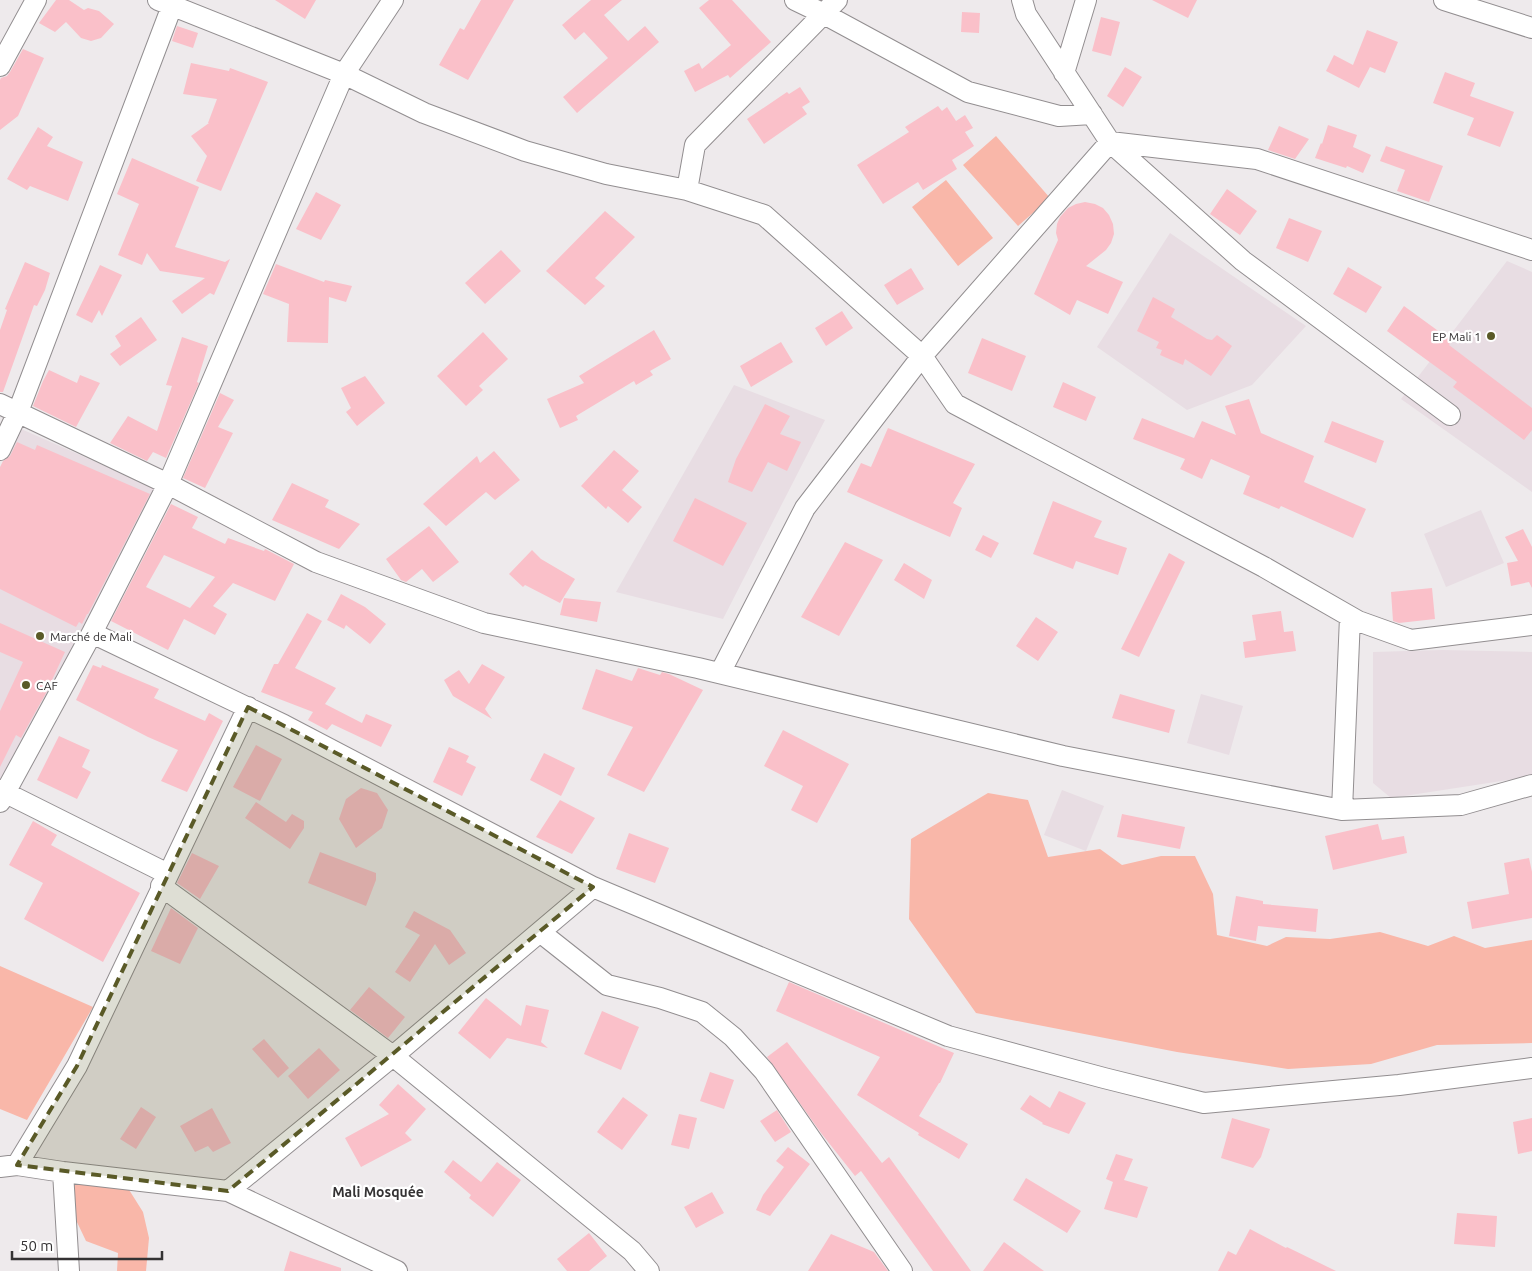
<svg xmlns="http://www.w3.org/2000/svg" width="1532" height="1271" viewBox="0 0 1532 1271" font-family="Ubuntu,sans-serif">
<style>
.built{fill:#e8dde3}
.green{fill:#f9b7a9}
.building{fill:#fac0c9;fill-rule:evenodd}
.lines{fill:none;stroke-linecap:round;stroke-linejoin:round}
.minor-casing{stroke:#928e90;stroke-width:22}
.minor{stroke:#fff;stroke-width:20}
.marked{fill:#5a5a27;fill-opacity:0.2;stroke:#5a5a27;stroke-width:4;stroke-dasharray:10 6;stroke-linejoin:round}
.poi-dot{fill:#5a5a27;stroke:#fff;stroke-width:2}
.labels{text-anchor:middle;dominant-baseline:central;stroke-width:4.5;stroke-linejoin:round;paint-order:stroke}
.poi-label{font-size:12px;fill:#343233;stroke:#fff;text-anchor:start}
.neighbourhood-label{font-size:14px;font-weight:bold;fill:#343233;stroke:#fff}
</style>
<rect width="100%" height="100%" fill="#eeeaec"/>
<path class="built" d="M1170,233l136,93 -54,59 -65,25 -90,-63z
M1507,261l25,11v220l-131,-93z
M734,385l91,35 -102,199 -107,-27z
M19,428l138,61 -154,296 -3,-2v-312z
M1481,510l23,53 -58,24 -22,-53z
M1442,650l90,2v122l-4,3 -137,21 -18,-15v-131z
M1201,694l42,12 -14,49 -42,-12z
M1062,790l42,16 -18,45 -42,-16z"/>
<path class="green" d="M996,136l54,62 -32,28 -55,-61z
M946,180l47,58 -35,28 -46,-59z
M988,793l40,7 20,57 52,-8 22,16 39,-9h34l18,38 4,41 50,11 19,-9 44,2 50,-7 48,14 26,-10 31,12 47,-8v103l-95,2 -66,19 -83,5 -111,-17 -201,-39 -67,-94 2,-80z
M0,966l93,41 -66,113 -27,-11z
M95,1183l31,2 17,27 6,26 -3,33h-29l1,-18 -32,-12 -10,-21 -6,-36z"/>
<path class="building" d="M56,0h13l15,10 4,-2 11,3 15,13 -13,14 -10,3 -10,-3 -15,-16 -11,10 -16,-9z
M275,0h41l-11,19z
M481,0h33l-46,80 -29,-15 21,-37 4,2z
M591,0h31l-18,15 24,26 17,-15 14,16 -82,71 -14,-16 45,-39 -24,-26 -9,8 -13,-15z
M709,0h23l39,42 -41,36 -2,-3 -33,17 -11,-21 15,-8 3,6 29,-24 -32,-37z
M1152,0h45l-9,18z
M962,12l18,1 -1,20 -18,-1z
M1101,17l19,5 -9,34 -19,-5z
M177,26l21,7 -5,15 -21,-7z
M1367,30l31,12 -13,31 -15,-6 -11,21 -33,-17 8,-16 19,10z
M23,49l21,9 -26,58 -18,14v-50l1,-2 6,-2 3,-4z
M191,63l38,8 1,-3 38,14 -47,109 -25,-10 11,-25 -16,-20 18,-13h-1l9,-24 -34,-5z
M1125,67l17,10 -19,30 -16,-11z
M1445,72l30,11 -5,13 44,16 -14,35 -33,-12 7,-17 -41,-15z
M800,87l10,15 -8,5 5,7 -43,30 -17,-25 40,-27 2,2z
M938,106l4,5 5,-4 9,14 9,-6 8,13 -8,4 9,14 -22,14 5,9 -34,21 -5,-8 -35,22 -26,-39 52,-33 -4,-5z
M1328,125l29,10 -4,12 18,8 -8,18 -16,-7 -1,2 -31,-10 6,-15 1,1z
M1279,126l30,13 -14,20 -27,-9z
M38,127l15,10 -6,9 36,16 -15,39 -38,-15 -3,4 -20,-11z
M1386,146l57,20 -14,36 -32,-11 8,-21 -25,-9z
M132,158l67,29 -24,60 50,15 5,-3 -16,36 -4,-2 -28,21 -10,-13 33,-23 -45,-7 -13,-18 -5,12 -24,-10 21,-51 -22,-10z
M1227,189l30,22 -17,24 -30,-21z
M316,192l25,13 -20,35 -25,-11z
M1085,202l10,2 8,4 6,7 4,9 1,10 -3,9 -5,7 -20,16 37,16 -15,32 -31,-14 -7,15 -36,-21 24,-54 -2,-7 1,-9 3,-7 8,-9 8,-4z
M605,211l30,26 -40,41 10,8 -20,19 -39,-34z
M1289,218l33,13 -14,31 -32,-14z
M501,250l20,21 -36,33 -20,-21z
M25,262l25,11 -5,17 -8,16 -3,-1 -31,87h-3v-62l7,-20 -2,-1z
M276,264l48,18 1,-2 27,6 -6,16 -17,-5 -1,46 -41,-1 2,-38 -26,-10z
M100,265l22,10 -20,41 -3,-6 -7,13 -16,-8z
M1348,267l34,20 -16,26 -33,-19z
M911,268l13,21 -27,16 -13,-20z
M1153,297l22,12 -4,8 36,22 5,1 5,-5 15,11 -21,30 -26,-17 -2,6 -23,-10 2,-5 -6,-2 3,-6 -22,-11z
M1404,306l48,35 -3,4 83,63v22l-8,10 -71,-53 4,-5 -70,-51z
M842,311l11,17 -27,18 -11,-18z
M141,317l16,23 -37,26 -10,-12 11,-8 -6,-10z
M654,330l17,29 -21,12 3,4 -17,10 -2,-4 -58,35 2,4 -18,8 -13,-29 37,-16 -5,-7z
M483,332l25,27 -29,27 4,4 -17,16 -29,-30z
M182,337l26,9 -11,36 2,1 -33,75 -13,-6 -6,9 -37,-18 18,-27 29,15 15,-45 -6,-1z
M982,338l44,18 -14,35 -44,-18z
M781,342l12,20 -42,25 -11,-21z
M49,370l28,13 3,-8 20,8 -24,44 -43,-21 10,-25z
M365,376l20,27 -28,23 -11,-14 5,-4 -10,-20z
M1063,382l33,15 -10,24 -33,-14z
M220,393l14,7 -16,27 15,6 -28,55 -22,-10z
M1249,399l12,34 53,23 -10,26 62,27 -13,29 -72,-32 -2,3 -36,-15 7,-18 -39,-17 -9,20 -22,-10 5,-10 -52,-20 9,-21 52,20 8,-17 34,14 -11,-29z
M765,404l25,12 -10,18 21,8 -14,29 -19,-9 -16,30 -24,-10 8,-23z
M1332,421l52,20 -8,22 -52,-21z
M888,428l87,36 -22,39 9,5 -12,29 -103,-45 14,-29 10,4z
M17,442l18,8 2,-5 113,49 -62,120h-1l-5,10 -3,-2 -3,5 -76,-38v-122l3,-6 7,-5z
M614,450l25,21 -17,19 20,17 -14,16 -20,-17 -2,3 -25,-23z
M494,451l26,29 -25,20 -9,-8 -40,34 -23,-22 54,-48 3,7z
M292,483l37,17 -4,7 35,17 -21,25 -67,-29z
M695,498l52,25 -24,43 -50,-25z
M1053,501l49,20 -8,16 33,11 -9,27 -42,-14 -3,8 -40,-15z
M171,504l27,13 -6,11 33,16 3,-6 36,13 1,-2 29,15 -19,37 -42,-18 -20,23 14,8 -12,21 -31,-16 -16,31 -57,-29zM164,555l51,22 -25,31 -44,-21z
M429,526l30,36 -26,20 -11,-13 -16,13 -5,-2 -15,-21z
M1523,529l9,18v41l-3,-6 -18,4 -4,-23 11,-2 -13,-24z
M983,535l16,8 -8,15 -16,-8z
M845,542l38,18 -44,76 -38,-19z
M532,550l9,9 34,20 -15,24 -35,-18 -2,2 -14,-13z
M1169,553l16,9 -46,95 -18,-8z
M904,563l28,17 -8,19 -30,-19z
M1432,588l3,31 -36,4 -6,-2 -2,-29z
M341,594l24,13 21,17 -16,20 -24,-19 -2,4 -17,-9z
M564,598l37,4 -4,20 -37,-7z
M1281,611l3,21 9,-1 3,20 -51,7 -2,-16 13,-2 -4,-25z
M307,613l15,8 -27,47 41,20 -11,16 37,19 4,-9 26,11 -11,22 -49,-23 -5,6 -19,-10 5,-8 -52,-20 13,-28h4z
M1036,617l22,15 -20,29 -22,-15z
M0,623l65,29 -19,41 -25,45 -5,-3 -16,32v-56l23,-49 -23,-10z
M482,664l23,13 -20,32 7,10 -39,-23 -9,-16 15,-10 10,14z
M93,665l8,3 1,-3 57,24 -5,9 51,23 4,-8 14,8 -36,71 -26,-11 17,-31 -30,-13 -72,-37z
M638,668l22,7 2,-3 7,2 34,16 -59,102 -37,-17 26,-48 -51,-18 14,-40 36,12z
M1120,694l55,16 -6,23 -57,-15z
M783,730l66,34 -32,59 -26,-13 12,-24 -39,-20z
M59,736l31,14 -8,17 9,5 -14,27 -40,-19z
M256,745l26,14 -22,42 -27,-14z
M449,747l20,9 -3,6 10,5 -14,29 -29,-14z
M544,753l31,15 -14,28 -31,-16z
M361,788l16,5 11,17 -6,18 -26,20 -17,-29 7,-20z
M560,800l35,18 -23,36 -36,-17z
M256,802l30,20 6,-8 12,7v7l-14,21 -45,-31z
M1122,814l63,13 -5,22 -63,-12z
M33,821l24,14 -6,10 89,48 -37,69 -79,-43 19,-36 -34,-18z
M1378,824l4,16 22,-4 3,17 -74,17 -8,-34z
M629,833l40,15 -14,35 -39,-14z
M320,852l56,21v7l-10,26 -58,-23z
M192,853l27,13 -19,33 -23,-16z
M1529,858l3,14v46l-60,11 -5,-27 42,-8 -5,-31z
M1236,896l27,5v3l55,5 -2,23 -58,-6 -2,15 -27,-5z
M171,908l27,20 -18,36 -29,-13z
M414,911l36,19 16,23 -17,12 -14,-21 -25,38 -15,-10 25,-37 -15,-8z
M789,982l165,71 -14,30h-1l-20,33 49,28 -9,15 -41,-24 1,-2 -62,-38 23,-38 -104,-46z
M369,987l36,30 -17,21 -38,-28z
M486,998l35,28 5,-21 23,5 -8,32 7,6 -41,-10 -17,21 -32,-26z
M602,1011l37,16 -18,43 -37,-16z
M264,1039l25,29 -11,10 -26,-29z
M787,1042l95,121 7,-6 82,114h-38l-72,-100 -6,5 -34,-43 -54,-76z
M319,1048l21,22 -32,29 -20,-23z
M710,1072l24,8 -10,29 -24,-8z
M398,1084l28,25 -21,24 7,7 -51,27 -16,-29 44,-24 -10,-9z
M1059,1091l27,12 -17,31 -27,-10 1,-1 -23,-14 10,-14 20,13z
M623,1097l25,18 -26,35 -25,-18z
M141,1107l15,10 -20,32 -16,-10z
M212,1108l19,35 -18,9 -5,-6 -13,6 -15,-26z
M777,1110l14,22 -16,10 -15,-21z
M679,1114l18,4 -8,31 -18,-4z
M1232,1118l38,11 -9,28 -8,11 -32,-10z
M1532,1118v33l-14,3 -5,-32z
M788,1147l22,17 -40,52 -14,-6 7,-15 21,-28 -8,-6z
M1116,1154l17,5 -9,21 24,7 -11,31 -33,-9 9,-27 -7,-3z
M453,1160l28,22 16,-20 24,18 -28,37 -24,-19 2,-3 -27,-23z
M1026,1178l55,33 -14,22 -54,-33z
M712,1192l12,21 -28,15 -12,-21z
M1457,1213l40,3 -2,31 -41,-3z
M1250,1229l36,19 1,-1 49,24h-118l10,-20 8,4z
M589,1233l18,23 -18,15h-22l-10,-12z
M831,1234l43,18 14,19h-80z
M1004,1242l40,29h-61z
M290,1251l51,17v3h-57z"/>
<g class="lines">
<defs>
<path id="minor" d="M158,0l186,74 80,39 101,38 81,23 81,16 77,25 158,141 33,48 309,163 94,54 53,19 121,-15
M795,0l29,14 144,78 91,24 33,-2
M1022,0l4,14 84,128 133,119 207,154
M1444,0l88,28
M0,66l36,-66
M1064,73l22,-73
M687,190l8,-45 142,-145
M0,404l168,80 148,78 168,61 214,45 365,88 279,54 119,-5 71,-20
M0,450l18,-38 154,-406
M92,633l192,92 309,162 355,149 156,42 100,25 195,-18 133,-17
M720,673l85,-165 117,-152 188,-214 147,17 275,91
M0,790l168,84
M0,802l92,-169 76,-149 176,-410 49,-74
M1342,810l8,-193
M161,886l232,170 239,195 17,20
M540,932l67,53 53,13 42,14 31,25 31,34 138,200
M17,1165l60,-99 171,-359
M0,1167l17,-2 46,7 165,19 169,80
M63,1172l6,99
M228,1191l165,-135 200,-169"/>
</defs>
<use href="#minor" class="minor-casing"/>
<use href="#minor" class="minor"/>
</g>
<path class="marked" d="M248,707l345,180 -365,304 -211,-26 60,-99z"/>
<g class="poi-dot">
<circle cx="1491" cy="336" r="5"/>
<circle cx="40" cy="636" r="5"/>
<circle cx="26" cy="685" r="5"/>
</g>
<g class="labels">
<g class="poi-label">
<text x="1481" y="336" text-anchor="end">EP Mali 1</text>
<text x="50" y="636">Marché de Mali</text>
<text x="36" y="685">CAF</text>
</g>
<g class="neighbourhood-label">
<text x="378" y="1192">Mali Mosquée</text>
</g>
</g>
<path d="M12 1251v8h150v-8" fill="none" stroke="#343233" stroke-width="2.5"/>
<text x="20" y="1251" font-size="15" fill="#343233" stroke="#ffffff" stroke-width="4" paint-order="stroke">50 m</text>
</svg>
